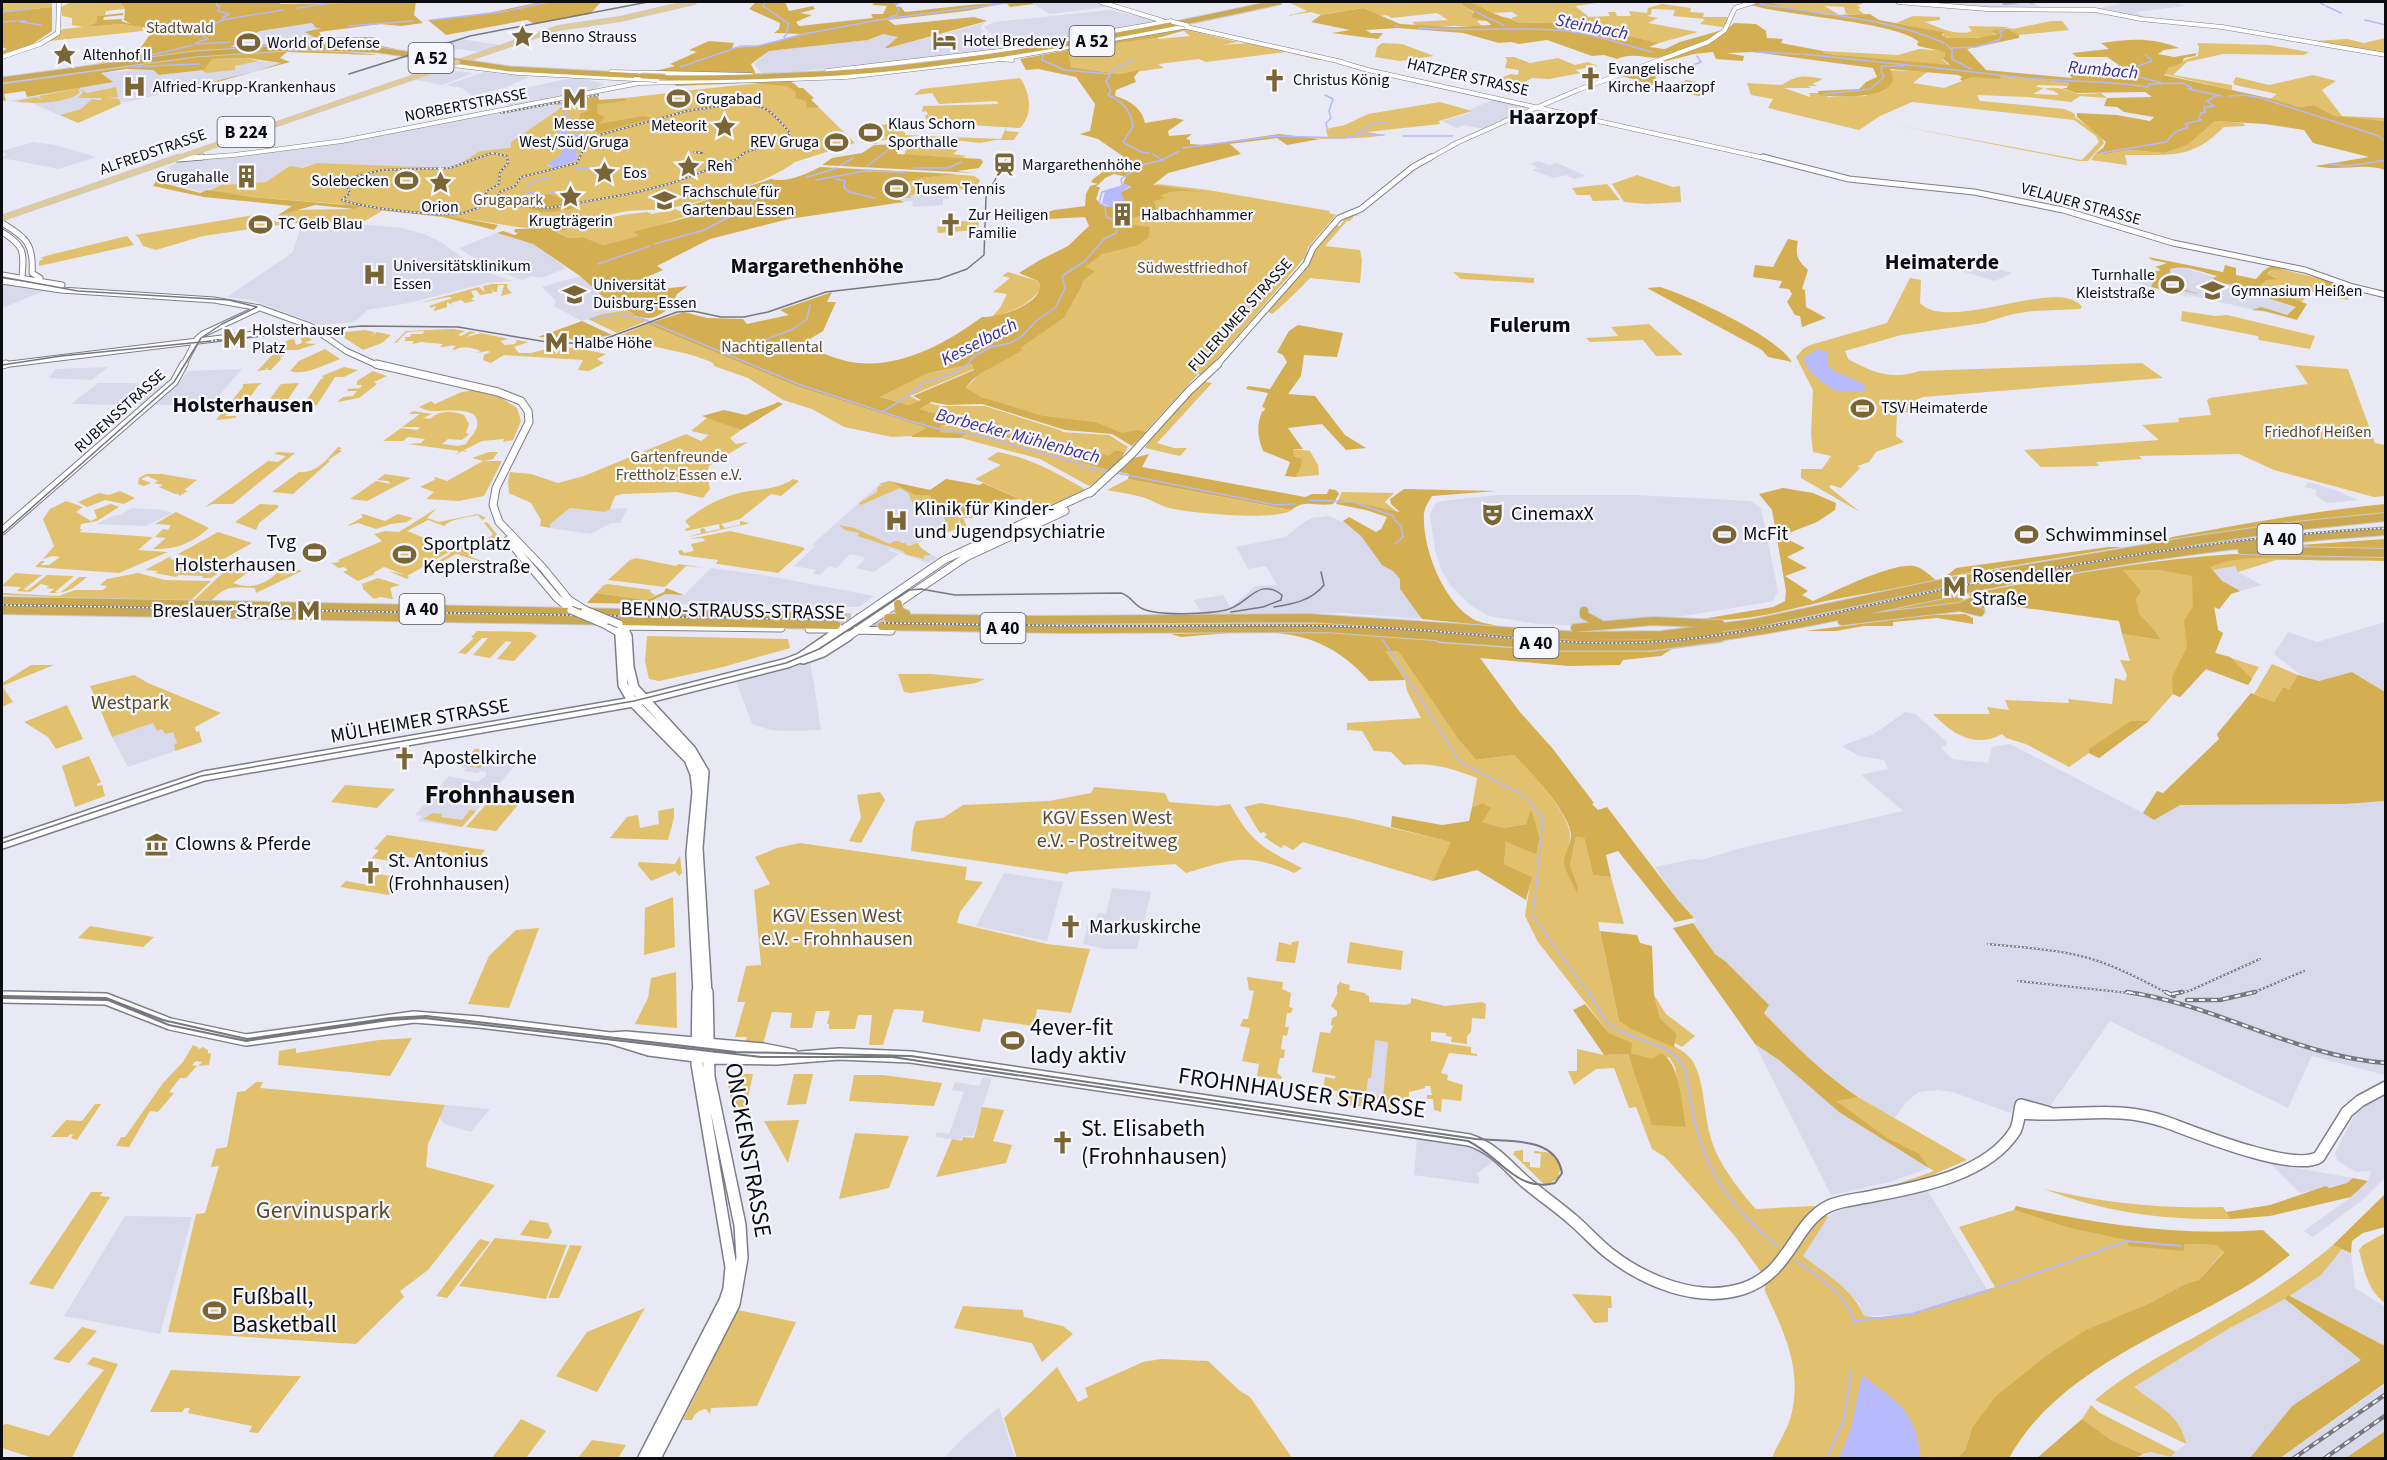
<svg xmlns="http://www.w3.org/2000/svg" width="2387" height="1460" viewBox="0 0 2387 1460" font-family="'Source Sans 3',sans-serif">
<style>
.built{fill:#d8d9eb}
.green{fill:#e1c06e;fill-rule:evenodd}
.forest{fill:#d4af52;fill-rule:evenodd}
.water{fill:#b6b9fc}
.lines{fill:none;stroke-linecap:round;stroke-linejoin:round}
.stream-far1{stroke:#b6b9fc;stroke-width:1.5}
.stream{stroke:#b6b9fc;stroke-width:2}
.taxiway{fill:#b0b0ba;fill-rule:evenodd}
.highway-tunnel{stroke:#c7c8d2;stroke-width:8;stroke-dasharray:8 4.5;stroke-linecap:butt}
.secondary-far4-casing{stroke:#7e7e88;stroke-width:5}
.secondary-far3-casing{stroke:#7e7e88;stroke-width:7}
.secondary-far2-casing{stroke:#7e7e88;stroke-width:9}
.secondary-far1-casing{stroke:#7e7e88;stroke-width:12}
.secondary-casing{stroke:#7e7e88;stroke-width:14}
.primary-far1-casing{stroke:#cacacb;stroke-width:6}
.primary-casing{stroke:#cacacb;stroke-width:7}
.highway-far2-casing{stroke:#cacacb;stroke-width:7}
.highway-far1-casing{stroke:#cacacb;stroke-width:10}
.highway-casing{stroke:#cacacb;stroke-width:14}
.secondary-far4{stroke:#fff;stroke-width:4}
.secondary-far3{stroke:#fff;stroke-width:5}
.secondary-far2{stroke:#fff;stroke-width:7}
.secondary-far1{stroke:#fff;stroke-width:9}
.secondary{stroke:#fff;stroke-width:11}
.primary-far1{stroke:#e0cb98;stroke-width:4.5}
.primary{stroke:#e0cb98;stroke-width:5}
.highway-far2{stroke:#cba954;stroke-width:5}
.highway-far1{stroke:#cba954;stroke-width:8}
.highway{stroke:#cba954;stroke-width:11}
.tram-far1{stroke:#77787f;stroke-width:1.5}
.tram{stroke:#77787f;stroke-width:2}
.rail-far1-casing{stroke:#77787f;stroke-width:2}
.rail-casing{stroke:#77787f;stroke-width:4.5}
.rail-far1{stroke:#f6f7fe;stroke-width:1.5;stroke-dasharray:2;stroke-linecap:butt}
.rail{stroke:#f6f7fe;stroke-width:2;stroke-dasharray:6;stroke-linecap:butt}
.secondary-bridge-far1-casing{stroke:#7e7e88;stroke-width:5;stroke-linecap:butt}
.secondary-bridge-casing{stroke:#7e7e88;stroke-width:9;stroke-linecap:butt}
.primary-bridge-casing{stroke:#cacacb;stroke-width:6;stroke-linecap:butt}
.highway-bridge-casing{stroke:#cacacb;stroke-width:7;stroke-linecap:butt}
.secondary-bridge-far1{stroke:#fff;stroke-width:4}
.secondary-bridge{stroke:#fff;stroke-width:7}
.primary-bridge{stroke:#e0cb98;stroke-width:4.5}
.highway-bridge{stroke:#cba954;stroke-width:5}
.labels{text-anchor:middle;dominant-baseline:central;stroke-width:4.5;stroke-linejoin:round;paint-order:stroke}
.far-park-label{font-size:16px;fill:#5d4d26;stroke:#f6f7fe}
.far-poi-label{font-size:16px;fill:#0d0d11;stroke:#f6f7fe;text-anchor:start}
.far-street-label{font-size:16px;fill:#0d0d11;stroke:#f6f7fe}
.far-water-label{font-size:18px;font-style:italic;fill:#3c2f8e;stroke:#f6f7fe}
.shield{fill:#f6f7fe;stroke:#535358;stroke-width:1.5}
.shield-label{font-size:18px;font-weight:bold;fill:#0d0d11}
.poi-label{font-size:20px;fill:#0d0d11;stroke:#f6f7fe;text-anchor:start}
.street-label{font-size:20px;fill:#0d0d11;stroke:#f6f7fe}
.park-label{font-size:20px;fill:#5d4d26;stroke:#f6f7fe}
.far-district-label{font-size:22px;font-weight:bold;fill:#0d0d11;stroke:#f6f7fe}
.near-poi-label{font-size:24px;fill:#0d0d11;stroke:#f6f7fe;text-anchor:start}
.near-street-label{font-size:24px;fill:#0d0d11;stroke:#f6f7fe}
.near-park-label{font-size:24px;fill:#5d4d26;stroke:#f6f7fe}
.district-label{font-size:26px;font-weight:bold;fill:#0d0d11;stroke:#f6f7fe}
</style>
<rect width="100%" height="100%" fill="#e8e9f4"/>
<path class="built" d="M1030,2h68l10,5 -58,7z
M1904,2h136l-7,1 11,6 -33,1z
M2127,2h49l9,4 -49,6 11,6 -47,-10z
M1109,10l51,11 -150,26 -5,-1 -21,-19 10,-5z
M312,23l9,5 -14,4 7,5 51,2 -12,5 -61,-1 -63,4 31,-16z
M984,23l-4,5 14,12 3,7 -3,3 -219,24 -13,-1 -8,-9 15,-13 99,-11 15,-6 16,3 -11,11z
M460,39l41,6 -17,7 -48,-5z
M259,61l23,2 -36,11 -119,28h-6l-3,-3h-26l6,2 -9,7 -30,7 -27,-12 -24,-2 104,-19 -12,-9 47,-4 6,1 6,5 45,-5 2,3 28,-3 1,-4z
M440,69l34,4 -32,12 -31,-6z
M484,72l45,5 -22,10 -35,9 -10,-8 -16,-3z
M577,77l28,7 -12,6 -84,16 -17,-11z
M1495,99l33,8 -45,22 -19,-4 -8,3 -14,-7 30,-9 -3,-2z
M570,102l-55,37 -4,10 -27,2 -31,16h-49l-87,-4 -35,10 -16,9 -45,3 -19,7 -45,-12 4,-2 24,1 18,-4 -26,-3 -10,-4 15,-8 49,-3 101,-13 200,-38 11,1z
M33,142l22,3 41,12 -37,12 -57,-11 5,-3 -5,-4z
M1538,161l11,4 8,-2 29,13 -12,3 -8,-4 -12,3 -22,-8 6,-2 -8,-4z
M947,190l2,9h-6v6l-30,2 -1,-6 -7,1 -8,-5 13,-1 11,-4z
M355,224l47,4 22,6 15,7 41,29 33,11 -26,2 -78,20 -43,7v2l-12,10 -34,3 -69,-25 -24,-3 65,-44 9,-26z
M497,233l37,11 32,24 -24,10 -10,-2 -10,4 -35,-13 -28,-19z
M1977,259l14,5 -2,2 23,7 -17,8 -41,-12z
M2169,263l131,41 -9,14 -175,-39 5,-7 36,8z
M580,276l30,27 18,7 -26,4 -20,7 -28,-15 2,-5 -14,-14z
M2,282l45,8 -45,18z
M108,367l-16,13 -43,-2 6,-9z
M242,369l-31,36h-56l34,-34z
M98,383h31l34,2 -23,20 -69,-1z
M889,481l50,20 13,26 -34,16 3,5 16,10 -9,5 -38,-14 -2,1 11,4 -25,18 -18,-4 7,-6 1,-5 -14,-3 -13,14 -8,-2 -9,9 -7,-1 3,-4 -22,-4 21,-20 -3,-1 69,-62z
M2308,482l27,8 23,10 -31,3 -12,-8 2,-5 -12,-3z
M1497,495h139l114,6 11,7 17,83 -5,10 -10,2 -80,13 -95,10 -50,-2 -49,-8 -19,-11 -20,-20 -8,-14 -7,-20 -5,-37 6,-11 6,-2z
M131,508l32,2 10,3 -28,13 -49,-2 19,-9h6z
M570,508l34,4 2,-3 22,-1 -8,15h-9l-20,11 -41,-6v-4z
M1328,516l18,7 15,13 21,28 12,8 6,7v10l22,30 -78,-6 -142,1 -8,-14 29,-5 8,13 24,-22 22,-1 -11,-19 -18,3 -12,-22 49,-10 19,-15 8,-4z
M2236,565l2,7 24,13 -22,6 -18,-10 -10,-11z
M711,568l52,7 111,21 -15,11 -205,-3 2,-5 9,-5 19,1z
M2385,622v70l-33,-20 -33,9 -18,-6 -27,-21 14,-22 29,10z
M810,660l11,70 -29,1 -21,-1 -19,-6 -16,-43z
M1905,712l10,2 31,27 1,4 -6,3 11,11 36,4 4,-16 18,-3 133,69 19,-19 183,10 40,-3v274l-73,-19 -24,52 -178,-87 -59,84 -37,-2 -3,10 -59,-21 -15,-2 -18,2 -11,8 -14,19 -57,-36 -41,-35 -32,-36 4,-8 -42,-42 -11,-8 -22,-31 4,-2 -20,-22 -22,-32 38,-8 9,1 39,-12 162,-37 -42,-36 27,-6 -4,-9 -25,-4 -17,-10 32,-12z
M153,723l20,9 4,11 -3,5 1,3 -47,16 -16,-30z
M475,748l37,5 -7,9h5l14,-7h5l-7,8h-5l-55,64 -44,-6 4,-5 -7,-1 15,-18 10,2 3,-3 19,4 6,-5 1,-5 -30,-3 10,-11 28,6 9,-6v-4l-6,-1 -2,2 -15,-2 3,-3 -8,-2z
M1004,873l59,9 -16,59 -71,-15z
M1112,888l39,4 -14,57h-32l-22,-5 4,-18h7l4,-13 8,1z
M1320,1032l78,11 -6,55 -58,-8 1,-14 -23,-4z
M1755,1044l24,16 60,52 90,56 -39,14 -59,13z
M983,1077l9,1 -19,58h-11l-1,4 -26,-3 2,-5 12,2 15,-42 -12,-2 3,-8 24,4z
M2385,1093v85l-24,23 -48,36 -9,-6 47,-34 17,-16 3,-10 -15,1 -19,-12 -2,-7 23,-45z
M445,1105l45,4 -19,23 -27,-8 -5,-7z
M1417,1138l47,6 15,5 15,12 -18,13 3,3v7l-65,-9z
M2271,1164l82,14 -6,5 -47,10z
M1917,1190l11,1 60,100 -64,18 -9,5 -51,2 -5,-13 -57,-47 26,-39 6,-5z
M125,1216l67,1 -32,117 -96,-18z
M2342,1249l9,4 4,35 30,19v36l-2,2 -95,-50 33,-20z
M2285,1299l76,61 -69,46 -42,52h-114l15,-6 19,5 16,-13 -53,-57 95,-58z
M2385,1384v47l-39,27h-66z
M999,1407l16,51h-71l20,-21z"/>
<path class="green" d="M5,2h47v5l-50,5v-9z
M71,2l51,1 2,6 -18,2 -1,4 -8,1v6l-11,5 35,-3 21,3 1,4 -94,10 14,-12 20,-2 -11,-2v-7l-10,-2 -1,-9z
M1288,2h173l2,4 20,13 -6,2 5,5h-65l-5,-4 36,-2 -11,-7 -45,5 -6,-3 -7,1 -16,-8 -42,7 -10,-3 -25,4 25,-6 -4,1z
M1470,2h126l1,1 -22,3 14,11 21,-1 -2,-4h7l2,4h14l-2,-5 18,2 1,-5 14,-4 29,4 -1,4 14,1 -1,4h27l-7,10 -23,-3 5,-5 -32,-3 2,-6 -23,-1 -1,5 -4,2 11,2 -10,5 50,9 -39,11 -92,-21 -48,1 -8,-5 7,-2 -6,-4 -19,1z
M1768,2h93l2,2 -6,1 4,3 -3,1 6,5h-18l-2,-7 -20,-1 14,8c-22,3 -51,-5 -70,-12z
M1913,16l27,1v3l-15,2c13,5 33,15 47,9l-4,-5 41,1 -21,10 -33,2 -11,-2 -1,-5 -47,-9z
M2051,21h11l7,9 -50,5 -11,-5z
M1187,30l51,12 -17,3 27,-2 78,15 -8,2 -32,-8 -80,10 -7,-3 -41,5 6,4 -44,6 -49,-7 -4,-17 88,-14 4,3 31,-3 -6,-5z
M2385,38v15l-70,-12 32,-2 17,4z
M1382,43l20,1 32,12 -34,5 -25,-4 2,-10z
M2197,43l72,2 40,7 -5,3 -81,-1 -36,8 -14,13 59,10v5l-68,-16c7,-10 22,-15 34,-18l1,-9z
M1919,49l25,2 2,3 -4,5 8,7c-41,-1 -85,-4 -126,-13l-1,-2 75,4z
M1505,57h9l16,6 28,-5 17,7 13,-3 10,4 -23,4 6,3 -32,6 -17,-1 -17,9 -26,-5 22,-8 7,1 1,-5 -14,-2 2,-8z
M247,58l12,3 -24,5v4l-29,3 -3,-2 8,-12z
M1889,70l38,2 -14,11 31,5 28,-11 29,-1 68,7 -1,3 -30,-1 -2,2 8,1 -11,6 26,1 -5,-4 -10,-2c11,-3 21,0 31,4 7,2 18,0 26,0l6,5 -27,-2 -9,6 -43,-5 -51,-2 3,6 85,8 10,5v3l26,19 3,7 -16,18h-9l-185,-36 188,35 17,-18 -3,-6 -22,-16 -162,-18 -32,14 -21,14 -91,-22 5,-9 -22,-4 -4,-12 35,2c14,-10 24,-10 41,-6l-11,5 6,2h-10l3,2h-27l26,9v-3l-3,-1h12l10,4 37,-1z
M2313,75l23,6 -14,9 20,26 43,2v3l-33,-2 -17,-3 -21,-11 -15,2 -29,-8 7,-5 -42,-9 -2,-3 3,-5 33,8z
M1020,78c10,15 14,35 0,50l-99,-6 6,-1 -2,-5 3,-2 -2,-3 -4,1 1,-6 75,-2 -1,-3 -58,3 -7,-11 -18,2 7,-6z
M787,82l7,1 61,60 -60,19c-28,21 -85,38 -123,46 -16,3 -34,1 -50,4 -41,8 -76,22 -117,13l-82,-13 -44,-2 3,1 -17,10 -66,3 -23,-7 16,-7 62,-1 -13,-5 -89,-7 -44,-6 13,-6 45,-3 24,-16 12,2 15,-5 131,5 10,-3 22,-14 31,-3v-6l57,-39 -15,2 5,-2 29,-5 12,5 26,-2v-3c54,-6 108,-14 162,-16zM564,129l4,4 21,2 -13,13 1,12 -22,8 -8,-3 15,-11v-5l-7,-14z
M116,87l2,10 -10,1 11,1 2,5 -43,19 -18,-8 21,-6 11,-10 8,1 2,-2h-24l5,-6 -3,-3 -2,1 2,2c-9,11 -52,13 -64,9l21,-4 5,3 -3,-4 40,-8 8,5z
M1440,102l32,9 -33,10 1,3 -73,8 18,3c-21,4 -43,3 -65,4l-2,-2 10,1 -2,-9 19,-4 23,-11z
M2215,121l28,2 2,3 -21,1c-34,34 -55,27 -99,28l2,10 -36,-5 5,-7 10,1 24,-4 34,3 24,-8z
M891,124l4,5 10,3v3l96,4 5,-11v3l13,1 -5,8h-18l-16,3 -63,-7 -41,5 2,3 -19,-2 27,-4 -8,-8 6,-1 -4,-4z
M909,143l49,7 -5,4 13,2 -3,2 -59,-3z
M951,174l23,2 6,4 -4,8 -36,3h6l1,3 -11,-1 1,-2 -16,1 -11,4 1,2c-12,1 -21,-3 -30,-10l34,-9z
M1637,175l36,12 7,-1 1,16 -35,2 -22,-2 -12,-18z
M1158,184l50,6 122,21 -1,2 7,2 -28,32 -2,9 -102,119 -6,-1 -62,68 -18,-8c-32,-6 -131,-27 -152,-46l12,-13 86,-57 18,-32 1,-4 7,-6 -6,-8 41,-51 5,-1 -3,-5 26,-26z
M1607,184l13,16 -27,1 -3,-6h-13l-5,-7z
M675,209l15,6 -56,18 6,3 -37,9 -20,-8 -15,1 -12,-7 66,-16 25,-3 5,2z
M254,215l32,9 -83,12 -47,14 -13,-4 -5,-9 -3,-2z
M1352,215l10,1h-8l-4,5h-3l-22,25 35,4 2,11 -2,22 -50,-5c-2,3 -34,34 -38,36l-6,-3 46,-52 2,-8 22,-26 4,1 5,-8z
M969,218h10l-1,12 -40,3 -1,-6 4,-1v-4l28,-1z
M127,236l7,9 -95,21v-5l5,-2 -4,-1 9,-3z
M2277,268l41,10 6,4 -2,3 26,10v5l-48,-11 1,-2 -5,-2h-21l33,11 -8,7 -42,-17 9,-6 10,-2 -10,-4z
M1008,272l30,9 2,9c-14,17 -28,21 -49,28l9,-10 7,-14 -14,-2 17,-14 -8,-2z
M1453,272l81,6v5l-73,-4z
M1910,278l11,2 -1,23c29,31 140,-28 162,4l-2,2 -47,2 -20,3 -30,9 -82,12 -56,16 3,8c25,14 44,21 72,12l222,-8 21,15 -240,19 -7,3 -3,13 -16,-2 -1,25 8,6 -28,10 -7,10 -12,4 3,2 -19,20 -10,-3 -2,2 31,25 -59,-34v-9h21l9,-13 -18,-4 -2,-18 2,-44 -17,-33 7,-8 7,-4 77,-22z
M492,284h16l-1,4 5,5 -11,3 3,-11h-6l-1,7h-3l-3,-4 2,5 -13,2 -4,-5 -5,1 3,6 -3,2 4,2 -10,2 -4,-3 -10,3 1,2 -5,-3v5l-12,4 -2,-2 3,-1 -2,-2 -2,2 -3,-2 24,-8 -4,-1 -26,5 56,-15 6,5 -2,-6z
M628,310l8,4 -3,2 16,4 -32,13 -29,-14 14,-5z
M2182,311l33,5 12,-1 88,21 -5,13 -51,-9 -1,-4 -77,-15z
M647,324l149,62 130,42 -15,8 -19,1 -48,-10 -32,-18 -29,-9 -35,-22 -34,-12 -1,-3c-29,-14 -62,-13 -92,-28z
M1649,324l34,31 -27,1 -13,-16 -53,2 -4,-4 32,-2 -7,-9z
M453,329l12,2 -7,4 3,1 9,-5 6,2 -6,1 -3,3 14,-4 28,6 -9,2 5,4 10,-1 2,-4 11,2 -14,5 5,6h12l16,-4 -2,-3 33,2 28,6 -9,5 7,4 -15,8 -11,-1 5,-10 -79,-5 -13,8 -8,-3 1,-5 6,-3 -2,-1 -12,2 5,-2c-8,-3 -18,-6 -26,-1l-3,-1 4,-3c-7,-2 -10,2 -16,1l3,-3 -22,-2 -9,2 2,-3h-10l2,-2 -2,-2h6l1,-3h12l1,-3 -17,1 -11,11h-2l12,-12z
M364,330l11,2 -4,4 6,-4 14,3 -9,8 -19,7 -26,-17z
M308,337l4,3 -8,3 12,1 -18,6h-12l-2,6 -5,1 3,1 -11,12h-4l1,-3 -3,3 -8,1 23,-24 5,-1 -3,-1 6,-5 6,-1 2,6 6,-2 -1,-5z
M325,349l15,10c-15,6 -37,17 -50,12l9,-10z
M972,364l2,5 -64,27 9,5 -10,4 -29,-8 49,-24z
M2295,365l53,4 27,74 10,2v51l-11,1 -100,-27 -35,-16 -100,2 3,3 -46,3 3,4 -58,1 -17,-17 135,-10 -17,-15 37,-3 -1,-4 33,-3 -4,-15 3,-2 98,-14z
M344,367l14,3 -14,7h-9l-18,28 -15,2 19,-28 4,-1 -3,-1 2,-2z
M373,371l14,5 -13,6 3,2 -18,14 -22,4 6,-5 10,-1 4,-5h-10l1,-2 12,-1 2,-3h-5v-4z
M1203,381l9,2 -55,60 17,5h13l-7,8 -35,-8 7,-13z
M262,383l-4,3 -12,17 -8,1 -13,12h12l-2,2 -19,2 27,-33v-3z
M299,383l-15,22 -8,4 4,3h-9l2,-4h-4l-5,6 -6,1 23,-31z
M472,390l28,7 17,11 4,13 -8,19 -15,3 5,-1 1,-3 -22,2 -18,9 4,2 -6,-1 -6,4 3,-4 -51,-7 13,-1 4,-4 -17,-2 -5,4h-20l18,-13 16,2 4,-3h-19l18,-13h-11l4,-3 19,3 -9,4 7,1c9,-9 23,-8 34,-4l5,9 -3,9 3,1 -7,6 -14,-1 -6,5 16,2 8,-2c1,-4 10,-11 11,-18 5,-22 -35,-14 -45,-15 -4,0 -9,-2 -13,-4l12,-6 4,3 24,-11z
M929,403l11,3h45l78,25 -2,1 48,3 19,12 -3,5 -10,-2 -6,7 -91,-19 -98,-29z
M708,417l33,13 -11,8 6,6 12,-2 -39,24 -2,8 3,15 -7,9 -26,-6 -55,2 -7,2 -5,13 -5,3 -35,-4 -20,16v4l-10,-2 1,-6 -10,-17 -22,-10 -1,-12 2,-9 21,2 27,9 26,-7 102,-42 15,7 8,-6 -18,-4z
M940,426h12l119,28 6,2 -2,4 33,10 -15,15 -4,1 -49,-27 -79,-21 4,-3 -25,-3z
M338,447l4,1 -3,2 3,1 -14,9 2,1 -37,33 -21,-2 27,-20c19,1 28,-13 39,-25z
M1292,449l18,2 8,14 1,10 -24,2z
M278,452l17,1 -62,51h-20l-8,3 63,-46 10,1 8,-6 -12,-2z
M489,452h9l-5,7 -9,2h18l-18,35 -25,5 -33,-2 8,-7 -14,-5 16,-8 -2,-1 1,-1 12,4 36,-20 -11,-3z
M998,452c33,6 59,21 88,38l-41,20 -70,-31 26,-14 -14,-6z
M146,474h16l35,6 -13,10 4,1 -9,5v-2h-4l-16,-7 4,-2 -9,-2 4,-2 -11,-5 -6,3 10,4 -7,3 -6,-2 1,-6z
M385,474l26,4 -44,23 -17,-2 26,-18 15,3 -3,-3 -11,-1z
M793,479l6,2 -18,15 -10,-2 -31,25 -19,5 4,4 15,-3v-4l9,2 -2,1 -59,13 13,-4 -1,-4 4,-1 2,4 14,-3 -1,-5 -33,7 -1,-2 5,-2 -5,-6c16,-13 34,-23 54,-28 17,-4 39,-3 54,-14z
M1128,479l156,30h9c-12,13 -104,4 -124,-1 -7,-2 -14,-6 -21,-9 -13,-5 -28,-6 -41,-9z
M889,481l26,14h14l4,5 17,8 -2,6 5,5 21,-4 -2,3h-9l4,9 -5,1 -3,-10 1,9 -18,8 -1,-2 -15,8 -3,-5 9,1 3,-3 -3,-4 16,-2 -7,-19 -6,-1 -15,3 -3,-10 -3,-1 2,4h-3l-5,-11 -8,-5 -39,17 -2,-2 18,-11 1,-6h5l-4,-2z
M120,491l15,7 -11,6 -19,-4 -18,7 -9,-5 21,-9 10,2z
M1342,492l52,1 -9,9 12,10 -58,-13z
M66,501l17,6 -7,5 15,9 6,-3 -3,-8 17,-6 8,3 -22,14 -16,3 -1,5 2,1 -3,2 74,5 -15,13 30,2 -49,21 -84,-6 6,-6h4l-4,4h8l11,-8 -8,-1 -9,3 11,-13 -11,-27 7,-10z
M260,504l19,1 -2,1 2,1 -20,16 -3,7 -21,-8z
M437,508l-10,10 12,4 39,-8 8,4 -4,2 -4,-5c-13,3 -25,3 -34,11l-16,-6 -21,11 44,18 39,-12 3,-3 -9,-11 3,-1 12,15 -12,4 4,5 -17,6 -3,5 20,7h12l-8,2 -39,-12 -23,13v2h-7l25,-16 -2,-1 -42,24 2,1 -2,2 -19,-8 17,4 -21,-8 -11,6 2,1 -17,7 -15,-9 5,-2 -4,-3 -5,1 -8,-5 9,-1 -2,-2 44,-19 -8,-7 11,-3 14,1z
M176,512l33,16c-17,15 -33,22 -56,21l13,-11 -11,-1 8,-8 5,1 3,-5 -16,-1z
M363,514l22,7 13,-7 15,4 -6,4 -16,2 -15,5 -18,-6 -11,3 16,-9 -2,-2z
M839,525l15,3 36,16 4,-3h7l-1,2h5l3,3 10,-3 3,5 10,7 -8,1 2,3 -21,-5 1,-1 -2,-2 -45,-15 1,-3 -14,-3z
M730,531l72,16 3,2 -27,24 -60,-9h-2l2,-4 -38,-5 -2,-4 4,-1 2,3 10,-2 -3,-7 14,-3 -2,-3 -14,1z
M218,532l34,11 -39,22 -35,-11z
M2269,554l34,6h-27l-38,12 -3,-6 -23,4 10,11 18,10 -9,3 -12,15 -5,-2 4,23 5,3 -8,20 44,14 -11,18 -42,-16 -26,28 -7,-3 -24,27 -50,37 -10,-5 -20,14 -43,-23 -20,-6 -4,-4c-27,15 -50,0 -69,-20h57l-3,-7 22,3 -4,-10 64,3 -1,-4 44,5 3,-26 10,3 2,-6 -7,-15 10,1 -8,-27 39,6 -8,-12 -15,-14 -2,-15 -14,-30z
M171,556l-1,3 31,7 -3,2 8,2 4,-1 7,2v3l-6,4h-9l1,-2 -24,-1 -3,2 -21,-4 3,-2 -13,-1z
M636,558l40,8 2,-2 29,4 -21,-2 -21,21 -57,-7 22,-20z
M296,565l1,4 -17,8 19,-7 3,1 -46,22 -1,-5c-24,0 -27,-4 -45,14h-18l37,-35 21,4 -17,12c20,7 32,1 45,-11l4,2z
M15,573l27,2 -19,15h5l19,-15 27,1 -19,16 5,1 19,-16h8c-13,11 -20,17 -38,16l5,-4 -8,-1 3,-2 -8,-2 -11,8 -13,-1 4,-4 -19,-1z
M138,573l27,7 46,1 -22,21 -187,-7v-2l57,3 16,-6h28l4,-4 -7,-1 7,-6z
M378,578l22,7 -10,3 3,11 -13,-2 -6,2 -11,-10 -1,-5z
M608,584l43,6 -1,2 5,3 4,-2 -13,7 -50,-7 8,-8z
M477,631l54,1 6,4 -23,25 -17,-2 15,-17 -6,-1 -16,17 -17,-3 15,-17h-6l-16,16 -8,-1 16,-15 -3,-1z
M647,636l141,3 2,9 -67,19 -64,14 -10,-2 -4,-18z
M1384,651h14l60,88 18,21 38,-5c15,14 57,60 56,81 0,9 -4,19 -6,28l14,23 -8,-22 6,-28 8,1 9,37 18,2 13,47 -26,-2 21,99c20,14 58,20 72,38 13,16 13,55 19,76 7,27 25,49 42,70l4,4 58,-3 2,2 -39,48 -16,16 -27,-37 -35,-40 -34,-38 -13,-8 -16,-42 -7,1 -15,-40 -18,1 -22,16 -6,-14h9v-22l27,6 24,-1 10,27 47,45 -10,-59 -6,-10 -17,3 -21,-7v-10l-22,-10 -71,-91 -13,-26 6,-39 -27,-13 2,-22 30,11 4,-14 -9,-29 -5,14 -23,4 -22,-6 1,-19 -10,4 5,-29c-26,-10 -46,-16 -73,-13l-13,-13 -17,-1 -12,-20 -15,-1v-7l74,-5 -14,-27 -2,-11z
M2272,664l26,11 -9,14 -6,-2 -9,15 -20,-8z
M31,665h23l-52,21 11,16 -11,5v-24z
M898,674h33l54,5 -9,4 -65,10 -7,-1z
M134,675l14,8 73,30 -26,14 1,5 3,-1 3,11 -27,9 -1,-6 3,-2 -4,-11 -8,2 -3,-5 -5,2 -4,-8 -41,14 -22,-51z
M67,705l16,34 -27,10 -8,-12 -24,-15z
M475,749l35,5 -7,8 -15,-2 -8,8 -19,-3z
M89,756l12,26 -4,2v2l5,-1 3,11 -30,11 -13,-41z
M345,785l50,4 -18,19 -46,-6z
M1094,787l71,6 4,9 49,4 12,-2c21,39 35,45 72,64l-8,5c-47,-21 -62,-14 -108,0l-11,-9 -106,8 -1,2 -157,-23 2,-21 3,-9 27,-3 20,-13 86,-4 42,-8z
M880,792l5,8 -24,43 -12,-2 12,-23 -4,-23z
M489,801l29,4 -22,26 -30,-4z
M1260,803l89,15 103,24 -19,39 -130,-39 -10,8 -9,-5 -3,3 -17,-11 3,-2 -3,-3 -4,1 -16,-26z
M674,808v10l-6,22 -58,-2 17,-21 11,-2 2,13 19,-4 -1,-13z
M470,810l6,1 -14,16 -39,-8 10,-6 9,1 -1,3 21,3z
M387,835l98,15 -14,17 -16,-2 4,-7 -13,-2 2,-3 -7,-1 1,-3 -9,11 -36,-4 -6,5 -19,-3 7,-8 -5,-1z
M800,843l167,24 -2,13 18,2 -23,30 -3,11 90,21 43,5 -19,64 -34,-4 -3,17 -51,-7 -3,13 -58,-10 2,-11 -30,-2 -11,36h-14l3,-30h-14l-3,14h-26v-5h-2l3,-13h-14l-4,17h-22l2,-15 -20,-1 -9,32 -18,-1 2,-6h-12l10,-35h-8l9,-36 15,-1 -7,-75 16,-6 -15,-27 22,-9z
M680,856l2,17 -3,3 -4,-5 -24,10 -13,-16 1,-3 36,2z
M378,874l25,4 -14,17 -49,-8 6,-6 22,4z
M673,897l2,50 -31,8 1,-47z
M90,926l64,11 -11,10 -65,-9z
M539,928l-30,80 -41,-4 21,-48 27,-26z
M1299,941l-4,22 -19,-2 3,-19 12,3 1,-3z
M1350,942l53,9 -2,19 -54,-7z
M676,972l1,56 -42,-4 13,-26 3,-20z
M1247,977l36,5 -1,7 9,4 -2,14 4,1 -2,5h-4l-2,14h4l-2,9 -4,-1 -2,14 4,1 -1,8h-4l-3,15 5,4 -1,2 -24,-3 2,-12 -17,-3 8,-33 -10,-2 3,-7h5l6,-28 -5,-1z
M1341,981v2l9,2 -1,5 16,3 1,2 3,1v6l37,3 5,-2v-5l34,8 37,-4 4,2 -1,15 -13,-1 -1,14 -4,4v8l-16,-2 1,-5 -6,-1v-3l-15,-1v9l40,6v6l6,1v2l-28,-3 -8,20 7,2 -1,5 16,5 -2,16 -19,-2 -1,13 -7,-2 -1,-11h-6v-4h5l-2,-9h-5v2l-16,4v7l-14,-2 -2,13 -53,-6v-6l-4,-1 1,-6 -14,-2 2,-12 10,2 1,-3 -24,-4 8,-40 10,1 3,-7 -2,-1 1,-7 5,-2v-5l-6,-5 6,-12v-8zM1375,1040l13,2 -5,55 -17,-3 2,-16h3z
M1654,995l12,19 29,22 -13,11 -7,-4 2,-9 -17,-16z
M412,1038l-22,38 -112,-11 1,-14 17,-3v5l83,-13z
M193,1045l6,3 -2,2 6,-3 5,3v4l3,-1 -2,12 -11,1 4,-4 -6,-1 -4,4 5,1 -11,12h-6l-11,14 5,1 -16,19 -8,-1 -21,36 -13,-1 5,-9h4l38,-54 20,-21z
M732,1074h21l-7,33h-14l-4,-21z
M794,1074h19l-7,30 -19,1z
M854,1075h29l59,8 -8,23 -85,-5z
M256,1082h7l-3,6 185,17 -17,39 -2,23 69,18 -67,85 -28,21 4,6 -48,47 -188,-12 28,-118 9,-1 14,-47 -8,1 5,-18 11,-2 10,-55 8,-1z
M1858,1097l109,63 -44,19 -21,6 -69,14 67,-16 34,-12 -95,-59 -4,-12z
M95,1104h6l-24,36 -6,-2 2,-3 -3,-1 -2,3h-17l15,-17 16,1z
M982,1107l22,3 -11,31 19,4 -6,18 -70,14 16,-38 10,2 1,-4 11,1z
M799,1120l-11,43 -24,-42z
M855,1133l54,3 -20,52 -50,11z
M1523,1150v12h7v5l10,1 1,-14 -7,-1v-2l19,2 8,13 -3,12 -12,8 -33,-32 2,-3z
M2044,1189c60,14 118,20 179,18l8,12c-69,1 -123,-6 -187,-30z
M91,1192h12l-3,4 10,1 -57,92 -24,-5z
M2014,1210l55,18 115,23v-7l32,1 8,6 -25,29 -14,4 -35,19 -63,27 -37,23 -78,75 -7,22 -8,8h-185c5,-14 15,-27 19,-42 12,-46 -7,-84 -26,-125v-6l11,-9 48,-62 4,3 -25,39c22,18 50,33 61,60 19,2 43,3 60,-7l71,-22 -36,-60z
M530,1220l18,3 4,9 -4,7 -28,-4z
M2385,1233v70c-17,-12 -21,-33 -26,-53l4,-5z
M495,1238l72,7 -21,54 -87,-13z
M480,1239l10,3 -43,56 -11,-2z
M570,1245l12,1 -23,52h-11z
M2333,1245l9,4 -21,26 -36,24 -57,30 -94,58c20,17 47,27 52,57l-91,-44c32,-27 68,-46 105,-66 46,-26 92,-54 133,-89z
M1572,1294l39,2 1,12h-4v14l-14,1z
M963,1306l60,4 1,7 39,9 10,8 -31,28 -10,-19 -78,-15z
M645,1308l-48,84 -41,-16 31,-44z
M738,1310l58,12 -39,84 -46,2 -1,6 -4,-5c-6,0 -12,5 -14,11h-9z
M82,1327l15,4 -28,32 -16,-4z
M93,1357l25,7 -46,94h-39l-31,-10v-23l5,-1 42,12 55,-66 -17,-6z
M1161,1359l47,2 32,30 10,6 42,61h-275l-13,-40 53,-51 21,35 10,-5 -3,-9 58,-26z
M171,1370l120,6h10l-43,57 -9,-1 3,-6 -64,-13 2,-5h-5l-3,4h-32z
M2091,1405l9,8 76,39 -6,5 -19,-5 -8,2 -30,-13 -31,-22z
M521,1419l25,12 -20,27h-34z
M592,1440l34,5 -8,13h-40z"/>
<path class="forest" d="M121,2h160l-1,2 136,-2 -2,13 9,8 -22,3 -21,-2 -61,8 4,5h52l-12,5 33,7 -2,1 -110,-4 -192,20 44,-16 6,-4 10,-15 -2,-3 -6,-2 4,2 -27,-4 -35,3 11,-5v-6l26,-3v2l-19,2 -1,3 20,-1 -2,2 9,3 -6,-4 1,-10zM312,23l4,5h6l-17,4 9,5 51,1 -13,6 -64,-1 -58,4 30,-16z
M541,2h60l-11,12 -55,10 -8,-4 -81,15 -18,-15 60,-7z
M756,2h29l4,9 24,-5 2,3 -15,4 12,2 -16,7 3,4 74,-8 -2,-4h12l4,-8 -15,-1 3,-3h35l-14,2v3h5l4,5c42,-5 83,-10 125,-10l4,2 -24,3 -4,-4 -40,8 -78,9 7,5 79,-8 13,4 -99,27h-3l13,-11 -15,-3 -15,6 -99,11 -18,13 5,10 -101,-3 20,-5 -5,-2 27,-12 -8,-2 20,-9 25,2 -2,5 25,-2 44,-12 -27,-1 5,-4 1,-6 -31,-14z
M1461,2c13,-1 21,6 32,11 12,6 15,3 26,10l48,-1 92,21 -10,4 16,2 15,-7 42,-12c-9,9 -47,26 -59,28 -16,1 -31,-6 -46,1l-13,-4 -12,1 -45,-16 -28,4 -8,-2 -12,1 -36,-10 -65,-5 -32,2 5,3h12l-5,6 -46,-6 18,-3 -39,-8 10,-7 42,-7 37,16 54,3 37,-2 -4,-4 -11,-1 6,-1 -11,-1 3,-6 -11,-6z
M1759,2h10l18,6 42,7 41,-1 9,6 65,12 -2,3 5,3h30l20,-4 -6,-3 22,-3 -4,2 10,5v3l-52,11 19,21 86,8 -3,-4 53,5 8,-8 -14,-5 3,-1 -12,-8h-30l-5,-4 37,-4 -8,-6c29,-4 50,-6 78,5l-15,2 -6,4 16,3 23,-4 -2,3 -11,2 -2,5 -13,5 -5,7 104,23 31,9 15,-2 21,11 50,5v49c-20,-8 -47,2 -70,-4l54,-9 -56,-14 -9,-13 -39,-6 -50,-3 -27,24 -24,8 -34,-3 -24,4 -10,-1 7,-5 3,-6 -29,-25v-4l40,2 33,6 4,-4 -30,-5 -7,-5 -13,-1 3,-8 45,-1 -7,-5 -69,1 -14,-5h5l2,-5 -68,-7 -2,3 -27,-2 -10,4 -2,-2 2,-2 -4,-2 -68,-6c18,31 -55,29 -71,26l-1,-4 41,-2 7,-7 11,-5 -4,-9 -120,-16 -27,1 18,3 -1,5 -27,-2 -3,-7 -19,2 -47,12 50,-19 25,-13 12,-11 22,1 10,7 1,7 16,1 -2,4 42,8 1,2 11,2 115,10 -8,-7 3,-2v-4l-27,-6 -1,-3 2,-1c-22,-20 -133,-26 -168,-37z
M2,7l2,1 -1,4 49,-5v24l-21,14 -29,9v-3l5,-2 -5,-2z
M1183,28l61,13 -58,-11 -25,7 -93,13 3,17 49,7 20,-4 -6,7 2,5 -20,8 -1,6c14,4 27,12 30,27l30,-5 9,2 -16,11 1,5 23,-2 -6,5 4,1v4l15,1 74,-11 41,5 -33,6 -10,-7 -47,6 11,10 -73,19 -15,12 58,8c-16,-1 -37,-5 -51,3l6,2 -12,3 3,11 -25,6 1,7 17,2 -2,11 -10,7 -36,9 -17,13 10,4 -12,11 -1,4 -18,32 -44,30 2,2c-18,13 -45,20 -56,38l15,9 62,19 52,6 27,11 16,-3 8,2 -14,14 -20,-12 -47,-4 -83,-26 -34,1 -17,-3 -11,7 98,29 75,16 2,-2 14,4 6,-6 10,2 -6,10 -11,8 -34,-10 3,-5 -123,-31 -14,2v6l26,2 -5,4 -48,-1 -2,-1 15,-8 -130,-42 -149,-62 37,-12 23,6 36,1 4,5 42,-9 -9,-5 52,-18 -5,10h9l-13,29 -23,14c18,6 39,16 58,18 46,4 88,-20 124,-46 15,1 67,-14 56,-36l-19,-8 21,-13 28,-14 21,-20 -4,-9 -37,2v-7l6,-2 31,-4 1,-12 4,-8 8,-2 -7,-2 2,-3 31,-22 -26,-18 -18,-5 10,-3 5,-27 -19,-27 -38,-8 -12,1 -6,-11zM1114,174l12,3 -3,6 8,4 -10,5 3,16 -21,-2 -7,-7 4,-12h-4l9,-9zM972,364l2,6 -61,26 8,4 -12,5 -29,-8 49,-24z
M271,50h52l58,5 -94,-3 -7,6 10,4 -84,23h-7l54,-13 28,-9 -34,-5 -35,1 -8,11 -45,5 -6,-5 -27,-1 -25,4 12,9 -86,15 -2,-6 -21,3 2,7 -4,-1v-18l204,-27z
M1642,70l26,3 -13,3 5,9 16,2 10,-7 11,2 1,3h6l1,8 -6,3 -32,-7 -16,1 5,-4 -34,-10c9,-3 15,3 27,-1l-11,-3z
M797,80l-6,2 8,6h4l11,10 -3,2 8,7 -12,1 -1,-7 -11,-3 1,-6 -9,-6 -37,-3 -74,3 -1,-2z
M598,96l1,4 26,-2 1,3 -29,3 1,10 7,3 -6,7 44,-8 10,2 -56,15 -1,-3 -17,-1 1,-15 11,-5 -11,-1 -2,-5 2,-2 -14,8h-7l9,-6 -15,2z
M901,144l-4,10 84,5 2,3 -4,6 -22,3 17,2 -152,-8 10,-7 30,-5 12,-8z
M820,167l135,7 -33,4 -40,10 5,6 17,8 -115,17 -79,20 -53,27 6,4 -23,10 22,9 26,-3 -11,8 -3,7 2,3c-20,12 -20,18 -45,11l4,-1 -25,-11 -30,-27 -47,-32 -36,-11 6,-2 12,4 3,-2 -4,-1 1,-3 33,-1 17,-3 4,3 -12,4 11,6 15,-1 20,8 36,-9 -6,-4 78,-21 4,-6 -27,1 83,-27c16,4 35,-5 49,-12z
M156,181l44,12 7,-3 45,7 108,9 -6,3 -39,-4 -38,11 15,-10 -88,-9 -51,-11z
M550,194l20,9 -1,2 5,3c-19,5 -40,7 -52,-5l12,-7z
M382,208l52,5 64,12 -4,5 -51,-13 -65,-7z
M1788,239l10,2c-3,14 -1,19 10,29l-6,19 3,1 1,17 20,11 -24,9 -2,-11 -5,-1 -8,-13 5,-8 -3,-5 -10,-1 3,-7 -29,-4 2,-12 18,2z
M2148,257l75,15 2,-7 11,3v7l20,4 7,-8 9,-6c29,5 51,11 76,26v4l-26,-10 2,-3c-10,-8 -48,-19 -57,-8l11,5 -11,1 -8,6 48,18 -10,16 -32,-9 -13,-1 9,-3 26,8 9,-8 -57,-18c-6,-7 -20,-5 -29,-9l7,-4c-15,-4 -32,-12 -47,-7l1,7h-6l1,2 -6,4 39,12 -23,-5 -3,3 21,6 -43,-11 3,-7 -33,-6 1,-3 33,6 1,-1 -10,-3 -1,-2h14l1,-2 -5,-2 12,-4 -15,-3z
M1660,287c32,10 115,48 132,75l-24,-5 -6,-7 -115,-62z
M582,321l30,14 -29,5 -45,-3z
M1298,325l45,8 -6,24 -33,-2 -3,21 -13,18 27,2 30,39 21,13 -20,2 -24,-26 -34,4 15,21h-10l1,8 8,2 -2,10 -5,8 -10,-1 5,-14 -27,-11c-5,-13 -7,-25 -1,-39l2,-1 1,-3 -3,-1 6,-14 -22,-4 2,-3 22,3 17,-27 -4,-7 -6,-3 12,-21z
M778,402l5,2 -42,26 -39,-14 22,-6 22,5c11,-6 21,-7 32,-13z
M1149,454l-7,13 163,30 7,-3h15l2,-5 7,1 3,4 -6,10c-16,3 -28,-5 -40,5h-8l-157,-30 1,-5 -10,-2 15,-14z
M946,479l33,6 4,-2 37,16 -23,2 -13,6 2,1 -33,11 -5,-4 2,-7 -17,-8 -4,-5h-14l-26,-14 41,9z
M1783,488l30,5 23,10 -1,7 -18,12 -36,14 24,12 -18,9 20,11 -22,8 23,15 -6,4 11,6c23,-10 77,-38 101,-35 7,1 17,10 23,15 -30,5 -60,11 -90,16 -49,8 -95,27 -145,22l71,-12 12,-6 1,-10 -14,-81 -13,-16z
M1404,489l92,2 -64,5c-3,5 -7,11 -8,17 -2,33 17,84 46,104 7,6 22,7 31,10l-79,-8 -22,-30v-10l-6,-7 -12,-7 -21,-29 -18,-15 6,-4 27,15 5,-3 6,-12 -21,-7 -30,-6 3,-5 61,13 -9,-8 -1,-5z
M2385,504v10l-80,7 -139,19 6,-3c70,-13 142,-26 213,-33z
M2385,539v12l-71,-3 -14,-3z
M2108,547h15l-178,30 11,-9z
M2233,554l152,3v4c-26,-1 -53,0 -79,-1 -33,-2 -65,-6 -96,7l12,14 18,10 -9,3 -12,15 -5,-2 4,23 5,3 -8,20 15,4 22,22 -4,6 -42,-16 -26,28 -7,-3 -1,-17 15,-30 -3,-26 9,-15 -1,-30 -32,-6h-37l18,21 -5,8 3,15 14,14 8,12 -39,-6 -3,-13 -136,-19 3,12 -18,-20c88,-17 175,-34 265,-40z
M666,588l18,7 -19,-1 -19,10 -59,-1 9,-10 50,7 18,-8z
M1958,595l7,6 -2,4 -140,16z
M1965,614l8,4v6l-36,-6 -44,4v4h-29l-28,5h-30l121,-16z
M1276,631l63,1 255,20 55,-1 26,-4 -14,9 -38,4 -3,5 -52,1 -88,-8 39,53 34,38 41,54 -2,1 6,6 9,-3 70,92 17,19 -19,4 -57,-71 -12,4 5,22 -18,-2 -9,-37 -8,-1 -6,28 8,22 -1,6c-3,-7 -13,-25 -13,-30 0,-10 7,-19 7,-28 -1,-22 -42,-65 -57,-80l-38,5 -18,-21 -60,-88h-13l20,29 -36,1c-55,-63 -114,-49 -188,-44l-10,-3z
M2352,672l33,20v109l-40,3 -165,1 -26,15 -11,-7 14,-22 6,2 56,-54 -2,-5 34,-41 23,9 9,-15 6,2 9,-14 21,6z
M2131,721h18l-50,37 -10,-5v-4z
M1482,803l9,5 -9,14 21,6 23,-4 5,-15 9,30 -4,15 -30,-12 -2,22 28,13 -6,23 -49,-30 -44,11 18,-39 -60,-15 1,-11 50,9 27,-4 3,-14z
M1693,923l22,31 11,8 43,43 -5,8c29,31 58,60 94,84l-22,4 51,37 32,16 10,14 -90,-56 -60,-52 -24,-16 -82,-116z
M1600,931l37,4 3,8 12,3 2,49 6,23 17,16 -3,13 -43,-18 -12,-8z
M1585,1004l24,29 23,10 -1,10 21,6 9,-6c19,9 21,54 25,74l-34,-2 -24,-71 -24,1 -31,-45z
M2353,1178l15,3 -17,16 -81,19 -39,3 -5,-7 44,-7 56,-19 3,2 18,-5z
M2385,1194v33l-22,6 -11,8 -1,12 -18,-8z
M2016,1206c82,19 162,30 247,24l27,25c-12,9 -24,19 -37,27 -83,51 -194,86 -244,176h-52l8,-8 7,-22 24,-32 54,-43 36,-23 64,-27 35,-19 14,-4 25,-28 -8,-7 -32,-1v7l-55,-5 -2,-6 -58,-12 -55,-18z
M2288,1295l95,50 2,-2v40l-105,75h-30l42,-52 69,-46 -76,-61z
M2082,1419l31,22 30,13 -7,4h-99z
M2385,1431v27h-39z"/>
<path class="water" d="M564,129l4,4 21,1 -13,14 1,12 -22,8 -8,-4 15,-10v-5l-8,-13z
M1123,183l8,3 -10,6 6,15h-17l-8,-4 3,-12 17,-4z
M1817,349l10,3v13l9,7 28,12 1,7c-7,0 -16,2 -24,1 -13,-3 -36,-20 -37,-34z
M1862,1375c38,30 52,33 59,83h-82l12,-30z"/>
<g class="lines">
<path class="stream-far1" d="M218,2l-2,3 3,1 -1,5 11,3 -7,4
M765,2l-2,4 26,18 -3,9
M2319,2l5,3
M1760,4c60,10 128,14 184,39
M2326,6l15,7
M297,8l41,-6
M1473,9c9,9 21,9 31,17
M511,10l38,-8
M2,12l29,-3
M890,17l7,-2 2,-8 -6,-5
M227,19l56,-9
M432,20l76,-9
M2365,20l21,5
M18,21h8
M2,22l13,-1
M21,22l20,3
M348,26l65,-5
M1394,26h4
M1419,28c49,4 98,-2 148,3 28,3 57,14 85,21
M786,39l-2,-2 3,-3
M195,43l13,-4 -6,-4 4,-3 -6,-1 25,-12
M196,44l34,-2
M1946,44l6,6
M1952,48l24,-1 23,-7 3,-6 -3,-2 5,-2
M1952,51v8l19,10
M165,52l28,-7
M1755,52l45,2
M1803,54c74,8 148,15 222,24 41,4 82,2 123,9l1,-3 34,-1 9,5 -4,1 34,7
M1043,55l-1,5 23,10 45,4
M2146,55l6,6 -14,5 -2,6 3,5 23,6
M135,59l28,-7
M1133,60l-20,10 -7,11 5,10 -3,4c15,7 22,14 25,31l-10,16 18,10 8,1
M680,67l61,-21h17l46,-12 74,-14 136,-18
M1675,72l26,-10 -4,-6
M2,84l120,-17 78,-3
M1824,94l46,-5 14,-12 -3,-6 1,-5h22
M1325,95l8,4 -4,12 2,7 -5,5 1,5
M2229,96l14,-1 18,3 118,38 7,6
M561,104l11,-1 -8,7v4l7,4 -2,3 2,3 -7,5
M683,132l9,-3
M1358,133l14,-9 15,-2
M1403,136h50
M1182,148l94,-12 68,2 14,-3h26
M2101,153l65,-11 9,-10 13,-5 -3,-3 16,-4 -2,-2 2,-5 4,-1 -1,-5 10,-1 -7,-5 9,-5
M1162,160l17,-9
M2330,164l17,2 39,-6
M841,165l12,-7
M867,166l29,-22
M604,167h3
M914,168h34l13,-6
M575,169l28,-2
M647,172h3
M807,177l30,-9
M836,179l9,2 -1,6 5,5 26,6
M816,180l49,-9 40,1
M527,186l11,-6 11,-2
M526,192l17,2
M550,193l6,-1
M554,216h3
M1118,217l12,-1 -3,-5
M1118,222l-12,-5 -1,-11 -6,-3 3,-11 20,-6 -1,-7 21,-14 20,-5 -9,-6
M654,244l50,-14 48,-25 -2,-2 9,-7
M598,264l52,-18
M626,313l3,4 14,2 155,65 112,37 29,8 39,6 103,29 2,3 26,4
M593,319l21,-4 14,1
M726,355l67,-26 14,-10 3,-14
M884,411l30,-19v-4h7v-4l33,-11 14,-9 5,-7 18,-10 19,-4 12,-7 14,-15 20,-14 9,-19 -3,-12 23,-15 19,-22 12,-6v-8l4,-3 -4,-6 1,-3 9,-3 -1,-2
M1117,473l159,32 19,-1
M1309,500l44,2 41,14 -1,2 8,8 2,11 -8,7
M1383,640l77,122 59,31 10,8 14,18 -10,97 56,78"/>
<path class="stream" d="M1588,992c7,10 15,28 25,35 22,15 60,15 72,42 12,81 27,123 92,177
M1796,1261c24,18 51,32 59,63
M1997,1287l130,-46 54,5
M1855,1321l57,-7 77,-24
M1827,1458l17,-39 7,-49"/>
<path class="taxiway" d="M2004,2l17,2 -19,1z
M2028,2h7l-3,2z"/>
<path class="highway-tunnel" d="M843,617l42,1
M836,625l46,1"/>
<defs>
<path id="secondary-far4" d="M1101,2l62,19
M1898,2l89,7 108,1 46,9 81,8 164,28
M1182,26l160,36
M2,57l38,-13 18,-11 1,-31
M1006,58l182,-32
M1337,61l31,9 401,89
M453,65l65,8 117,6
M827,71l172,-20 172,-30
M611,72l140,3
M759,80l87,-3 155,-18 11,1
M1503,122l75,-32 130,-48 17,-12 10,-22 19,-6
M1452,145l54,-24
M181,159l53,-4 108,-14 297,-58 125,-3
M1428,159l29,-16"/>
<path id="secondary-far3" d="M1763,157l86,22 125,13 89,18 110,33 132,27 48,17 33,8
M178,159l24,-2
M2,223c24,14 32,21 30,50l8,5
M2,232c23,14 22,20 20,45
M2,275l60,10
M2,281l59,9 153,10 46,8 50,18 36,25 33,15
M2,365l310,-38
M183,366l14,-27 6,-5 54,-25
M1216,366l90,-102 7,-16 26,-30 22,-9 52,-42 18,-10"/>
<path id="secondary-far2" d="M376,364l122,28 23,9 7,10 1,11 -33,66 -3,17 6,17 44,46 26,32 16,10
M2,365l4,-1
M1090,493l41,-38 58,-64 29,-27
M2,531l172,-149 10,-18
M508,540l49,58 14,12
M604,624l14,8 3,6
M619,624l7,7 2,7
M620,626l161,2
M809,629h32
M857,630l34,1
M830,638l114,-78 148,-69
M846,638l120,-81 99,-46"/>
<path id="secondary-far1" d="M620,636l3,49 10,17 56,57 6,15 2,18 -6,61 7,141
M627,636l2,31 5,21 57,62 13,22 -6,76 9,146
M803,659l20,-7 25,-16
M2,844l202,-68 429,-74 154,-39 13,-5 32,-22"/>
<path id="secondary" d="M2,997l104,2 64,25 76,16 168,-23 65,5 131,16 16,-1 137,12 30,6
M610,1038l39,12 62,8 65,1 63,-5 72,3 558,83c23,7 37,24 54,40 16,14 34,26 50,40 13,11 24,24 37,34 35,27 87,49 132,35 48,-15 52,-66 87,-83 13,-6 31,-7 44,-10 47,-9 114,-21 142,-65 4,-7 4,-18 6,-26l29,8
M2021,1113c51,5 95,-9 145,9 30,11 128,51 153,35l28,-45 13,-11 26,-14
M644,1458l81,-157 4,-12 2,-22 -34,-203 1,-72
M655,1458l79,-154 8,-46 -2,-33 -31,-148 -2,-85"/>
<path id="primary-far1" d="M458,62l100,-34 62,-9 74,-17
M175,159l274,-94"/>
<path id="primary" d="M2,218l177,-61"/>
<path id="highway-far2" d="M661,78c79,0 158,-2 237,-10 128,-14 255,-38 381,-66
M2,80l193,-26 107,-7 76,3 132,19 132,7"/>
<path id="highway-far1" d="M2242,550l144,3
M2,601l841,16
M898,604l1,7 7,3
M1960,607l20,5
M2,610l834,15
M1584,611v4l16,9
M888,618l151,2 270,-2 270,18 83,-1 93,-12 194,-41 242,-41 105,-15 90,-9
M1842,621l118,-14 11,-5
M882,626l180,3 265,-1 134,10
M1575,628l78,-7 67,3
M1708,638c104,-13 206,-39 308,-59 122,-23 246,-40 370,-48"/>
<path id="highway" d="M1440,636l123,9h87l70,-9"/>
</defs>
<use href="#secondary-far4" class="secondary-far4-casing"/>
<use href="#secondary-far3" class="secondary-far3-casing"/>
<use href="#secondary-far2" class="secondary-far2-casing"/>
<use href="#secondary-far1" class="secondary-far1-casing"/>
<use href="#secondary" class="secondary-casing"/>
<use href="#primary-far1" class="primary-far1-casing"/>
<use href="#primary" class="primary-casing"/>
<use href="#highway-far2" class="highway-far2-casing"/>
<use href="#highway-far1" class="highway-far1-casing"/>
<use href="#highway" class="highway-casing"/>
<use href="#secondary-far4" class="secondary-far4"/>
<use href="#secondary-far3" class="secondary-far3"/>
<use href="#secondary-far2" class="secondary-far2"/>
<use href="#secondary-far1" class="secondary-far1"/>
<use href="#secondary" class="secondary"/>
<use href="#primary-far1" class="primary-far1"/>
<use href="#primary" class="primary"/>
<use href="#highway-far2" class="highway-far2"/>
<use href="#highway-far1" class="highway-far1"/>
<use href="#highway" class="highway"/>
<path class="tram-far1" d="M349,74l121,-38 178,-34
M2,277l76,14 151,9 28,7 -35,17 -21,14 -27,44 -172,152
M2,365l59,-9 300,-30 97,1 89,15 44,2 86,-32 16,-1 28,6h23l24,-5 58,-20 113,-13 28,-10 17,-14 2,-58 20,-38
M1274,607c19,-3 37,-6 50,-22l-3,-13
M2,843l199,-67 433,-75 152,-38 33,-14 90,-59 12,-1 34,6 166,-2c10,3 13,12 22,16 15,7 66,5 83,1 22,-5 32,-34 56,-15l-1,5 -18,7 -32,5"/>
<path class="tram" d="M2,996l104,2 57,22 84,19 143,-21 36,-2 310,36 175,4 565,83c29,3 80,-4 86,34l-7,10c-39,10 -55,-27 -87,-42l-576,-84h-131l-337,-39 -35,2 -143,21 -77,-16 -61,-25 -106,-2"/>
<defs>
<path id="rail-far1" d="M740,103c28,2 33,10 50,30l-3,4 -43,16 -7,6 -65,24 -38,10 -85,15 -27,-2 -26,-6 4,-8 15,-6 6,-9 56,-14 8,-17 10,-10 92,-25z
M501,113l97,-18
M694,152l8,1
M492,153l15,3 1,7 -8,9 -1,12 -12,7 -2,4 11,5c-12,5 -26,13 -39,14 -25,2 -92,-6 -115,-14l8,-7 -5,-10 12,-7 25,-6 68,-2z
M211,341l7,-1
M2,605l839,15
M884,623c81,1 162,3 243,3 79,0 157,-2 236,1 101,3 201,22 303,14 90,-7 180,-32 269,-50 149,-30 299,-55 451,-63
M1988,944c37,4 74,5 110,17 25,8 48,21 71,33
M2018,981l120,13
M2173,994l16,-3 71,-32
M2250,994l54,-23"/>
<path id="rail" d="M2127,992c90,13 168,64 259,71
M2166,992l8,4
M2172,994l10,-2
M2187,1000h33l35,-8
M2294,1458l92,-64
M2325,1458l61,-43"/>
</defs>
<use href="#rail-far1" class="rail-far1-casing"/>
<use href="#rail" class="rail-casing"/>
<use href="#rail-far1" class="rail-far1"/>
<use href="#rail" class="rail"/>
<defs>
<path id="secondary-bridge-far1" d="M1173,22l13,3
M635,79l22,1"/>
<path id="secondary-bridge" d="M571,610l33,14
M585,610l34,14"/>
<path id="primary-bridge" d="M449,65l9,-3"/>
<path id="highway-bridge" d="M440,63l11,-2
M642,76l23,1"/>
</defs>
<use href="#secondary-bridge-far1" class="secondary-bridge-far1-casing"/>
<use href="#secondary-bridge" class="secondary-bridge-casing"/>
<use href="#primary-bridge" class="primary-bridge-casing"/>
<use href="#highway-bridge" class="highway-bridge-casing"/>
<use href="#secondary-bridge-far1" class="secondary-bridge-far1"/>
<use href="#secondary-bridge" class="secondary-bridge"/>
<use href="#primary-bridge" class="primary-bridge"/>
<use href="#highway-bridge" class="highway-bridge"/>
</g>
<defs>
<symbol id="sight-bare" viewBox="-9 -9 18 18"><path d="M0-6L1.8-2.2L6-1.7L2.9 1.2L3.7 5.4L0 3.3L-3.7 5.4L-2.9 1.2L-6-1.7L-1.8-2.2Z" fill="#7a6635" stroke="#f6f7fe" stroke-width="2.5" paint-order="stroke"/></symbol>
<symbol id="hotel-bare" viewBox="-9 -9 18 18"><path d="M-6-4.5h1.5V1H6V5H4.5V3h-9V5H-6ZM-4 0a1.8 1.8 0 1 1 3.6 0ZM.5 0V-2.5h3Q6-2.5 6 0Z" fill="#7a6635" stroke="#f6f7fe" stroke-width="2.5" paint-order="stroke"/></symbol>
<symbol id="stadium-bare" viewBox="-9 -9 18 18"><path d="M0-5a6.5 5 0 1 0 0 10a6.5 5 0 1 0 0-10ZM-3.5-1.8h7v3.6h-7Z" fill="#7a6635" stroke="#f6f7fe" stroke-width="2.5" paint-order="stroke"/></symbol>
<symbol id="church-bare" viewBox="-9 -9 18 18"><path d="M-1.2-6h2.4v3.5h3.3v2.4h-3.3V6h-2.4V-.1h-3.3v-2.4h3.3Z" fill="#7a6635" stroke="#f6f7fe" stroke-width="2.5" paint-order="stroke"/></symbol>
<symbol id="hospital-bare" viewBox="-9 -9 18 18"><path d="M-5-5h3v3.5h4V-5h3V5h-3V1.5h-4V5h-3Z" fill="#7a6635" stroke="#f6f7fe" stroke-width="2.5" paint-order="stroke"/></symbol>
<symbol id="metro-bare" viewBox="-9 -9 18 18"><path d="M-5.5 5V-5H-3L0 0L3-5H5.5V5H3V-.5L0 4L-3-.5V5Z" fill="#7a6635" stroke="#f6f7fe" stroke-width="2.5" paint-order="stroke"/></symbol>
<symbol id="station-bare" viewBox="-9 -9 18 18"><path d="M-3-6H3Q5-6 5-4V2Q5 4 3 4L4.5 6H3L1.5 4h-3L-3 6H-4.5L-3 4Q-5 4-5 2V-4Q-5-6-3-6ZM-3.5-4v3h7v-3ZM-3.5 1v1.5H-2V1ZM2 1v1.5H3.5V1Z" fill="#7a6635" stroke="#f6f7fe" stroke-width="2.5" paint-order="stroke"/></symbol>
<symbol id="building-bare" viewBox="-9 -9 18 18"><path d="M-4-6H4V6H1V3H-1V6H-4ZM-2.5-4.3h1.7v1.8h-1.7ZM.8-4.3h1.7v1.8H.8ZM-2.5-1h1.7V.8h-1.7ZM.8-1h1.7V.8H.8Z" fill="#7a6635" stroke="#f6f7fe" stroke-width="2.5" paint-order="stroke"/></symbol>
<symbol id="university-bare" viewBox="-9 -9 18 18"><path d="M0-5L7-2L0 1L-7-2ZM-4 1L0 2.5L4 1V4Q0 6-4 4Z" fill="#7a6635" stroke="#f6f7fe" stroke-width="2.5" paint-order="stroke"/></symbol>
<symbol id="school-bare" viewBox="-9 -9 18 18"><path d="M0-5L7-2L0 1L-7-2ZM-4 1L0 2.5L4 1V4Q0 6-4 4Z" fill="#7a6635" stroke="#f6f7fe" stroke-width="2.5" paint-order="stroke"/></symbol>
<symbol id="theatre-bare" viewBox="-9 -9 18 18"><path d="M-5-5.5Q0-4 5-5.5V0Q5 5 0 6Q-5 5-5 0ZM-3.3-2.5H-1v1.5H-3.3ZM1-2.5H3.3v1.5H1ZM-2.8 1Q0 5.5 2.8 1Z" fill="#7a6635" stroke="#f6f7fe" stroke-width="2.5" paint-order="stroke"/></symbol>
<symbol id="museum-bare" viewBox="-9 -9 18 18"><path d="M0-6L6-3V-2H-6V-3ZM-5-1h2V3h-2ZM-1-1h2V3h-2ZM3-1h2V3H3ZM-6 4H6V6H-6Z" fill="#7a6635" stroke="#f6f7fe" stroke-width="2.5" paint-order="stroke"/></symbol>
</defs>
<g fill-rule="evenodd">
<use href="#sight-bare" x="506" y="20" width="33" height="33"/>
<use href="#hotel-bare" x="928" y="24" width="33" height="33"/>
<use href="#stadium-bare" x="232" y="26" width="33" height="33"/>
<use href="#sight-bare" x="48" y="38" width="33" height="33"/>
<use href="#church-bare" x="1574" y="62" width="33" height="33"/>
<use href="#church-bare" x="1258" y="64" width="33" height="33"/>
<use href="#hospital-bare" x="118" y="70" width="33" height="33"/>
<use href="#metro-bare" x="558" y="82" width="33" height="33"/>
<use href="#stadium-bare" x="662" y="82" width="33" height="33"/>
<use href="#sight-bare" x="708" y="110" width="33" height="33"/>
<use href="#stadium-bare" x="854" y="116" width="33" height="33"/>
<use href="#stadium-bare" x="820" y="126" width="33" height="33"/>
<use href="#station-bare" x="988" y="148" width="33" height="33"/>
<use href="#sight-bare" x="672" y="150" width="33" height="33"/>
<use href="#sight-bare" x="588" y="156" width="33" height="33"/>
<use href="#building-bare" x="230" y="160" width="33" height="33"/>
<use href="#stadium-bare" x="390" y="164" width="33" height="33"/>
<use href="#sight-bare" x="424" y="166" width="33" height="33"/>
<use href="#stadium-bare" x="880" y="172" width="33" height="33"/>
<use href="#sight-bare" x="554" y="180" width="33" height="33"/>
<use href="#university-bare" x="648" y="184" width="33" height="33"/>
<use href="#building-bare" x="1106" y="198" width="33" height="33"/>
<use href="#stadium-bare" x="244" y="208" width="33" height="33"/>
<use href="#church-bare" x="934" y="208" width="33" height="33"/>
<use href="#hospital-bare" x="358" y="258" width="33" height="33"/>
<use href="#stadium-bare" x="2156" y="268" width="33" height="33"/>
<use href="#school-bare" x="2196" y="274" width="33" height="33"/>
<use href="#university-bare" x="558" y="278" width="33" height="33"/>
<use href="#metro-bare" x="218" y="322" width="33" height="33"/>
<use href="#metro-bare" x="540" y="326" width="33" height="33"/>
<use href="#stadium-bare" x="1846" y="392" width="33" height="33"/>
<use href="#theatre-bare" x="1476" y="498" width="33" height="33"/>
<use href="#hospital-bare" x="880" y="504" width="33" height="33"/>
<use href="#stadium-bare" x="1708" y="518" width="33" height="33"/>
<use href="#stadium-bare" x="2010" y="518" width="33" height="33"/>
<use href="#stadium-bare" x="298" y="536" width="33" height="33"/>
<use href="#stadium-bare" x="388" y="538" width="33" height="33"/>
<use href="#metro-bare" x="1938" y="570" width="33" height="33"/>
<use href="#metro-bare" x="292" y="594" width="33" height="33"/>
<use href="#church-bare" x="388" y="742" width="33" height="33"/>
<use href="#museum-bare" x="140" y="828" width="33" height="33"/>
<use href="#church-bare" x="354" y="856" width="33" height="33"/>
<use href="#church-bare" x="1054" y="910" width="33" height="33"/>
<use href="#stadium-bare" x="996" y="1024" width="33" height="33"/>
<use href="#church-bare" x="1046" y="1126" width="33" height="33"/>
<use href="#stadium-bare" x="198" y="1294" width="33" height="33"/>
</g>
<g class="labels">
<g class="far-park-label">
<text x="180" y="28">Stadtwald</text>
<text x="508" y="200">Grugapark</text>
<text x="1192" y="268">Südwestfriedhof</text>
<text x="772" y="347">Nachtigallental</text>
<text x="2318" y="432">Friedhof Heißen</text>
<text x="679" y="457">Gartenfreunde<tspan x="679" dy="18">Frettholz Essen e.V.</tspan></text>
</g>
<g class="far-poi-label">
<text x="541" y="37">Benno Strauss</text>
<text x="963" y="41">Hotel Bredeney</text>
<text x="267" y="43">World of Defense</text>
<text x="83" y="55">Altenhof II</text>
<text x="1608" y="69">Evangelische<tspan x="1608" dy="18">Kirche Haarzopf</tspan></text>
<text x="1293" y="80">Christus König</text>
<text x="153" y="87">Alfried-Krupp-Krankenhaus</text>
<text x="696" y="99">Grugabad</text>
<text x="574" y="124" text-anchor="middle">Messe<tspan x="574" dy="18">West/Süd/Gruga</tspan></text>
<text x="888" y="124">Klaus Schorn<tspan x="888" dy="18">Sporthalle</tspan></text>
<text x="707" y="126" text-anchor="end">Meteorit</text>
<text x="819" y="142" text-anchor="end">REV Gruga</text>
<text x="1022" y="165">Margarethenhöhe</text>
<text x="707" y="166">Reh</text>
<text x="623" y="173">Eos</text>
<text x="229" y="177" text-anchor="end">Grugahalle</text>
<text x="389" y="181" text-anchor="end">Solebecken</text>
<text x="914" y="189">Tusem Tennis</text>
<text x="682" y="192">Fachschule für<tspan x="682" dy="18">Gartenbau Essen</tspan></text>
<text x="440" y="207" text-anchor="middle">Orion</text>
<text x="968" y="215">Zur Heiligen<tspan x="968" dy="18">Familie</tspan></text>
<text x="1141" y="215">Halbachhammer</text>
<text x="571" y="221" text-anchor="middle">Krugträgerin</text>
<text x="278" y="224">TC Gelb Blau</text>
<text x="393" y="266">Universitätsklinikum<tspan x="393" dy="18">Essen</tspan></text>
<text x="2155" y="275" text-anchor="end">Turnhalle<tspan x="2155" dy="18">Kleiststraße</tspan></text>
<text x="593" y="285">Universität<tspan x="593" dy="18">Duisburg-Essen</tspan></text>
<text x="2231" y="291">Gymnasium Heißen</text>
<text x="252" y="330">Holsterhauser<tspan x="252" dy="18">Platz</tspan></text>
<text x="574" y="343">Halbe Höhe</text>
<text x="1881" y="408">TSV Heimaterde</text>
</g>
<g class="far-street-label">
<text transform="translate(1468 77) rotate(13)">HATZPER STRASSE</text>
<text transform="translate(466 105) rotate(-11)">NORBERTSTRASSE</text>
<text transform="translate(153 152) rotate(-19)">ALFREDSTRASSE</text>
<text transform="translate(2081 204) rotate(15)">VELAUER STRASSE</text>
<text transform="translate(1240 315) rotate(-48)">FULERUMER STRASSE</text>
<text transform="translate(120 411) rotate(-42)">RUBENSSTRASSE</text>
</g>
<g class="far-water-label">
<text transform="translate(1592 27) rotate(11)">Steinbach</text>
<text transform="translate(2103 70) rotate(5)">Rumbach</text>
<text transform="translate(979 342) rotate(-27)">Kesselbach</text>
<text transform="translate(1018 436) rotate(15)">Borbecker Mühlenbach</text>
</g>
<g class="shield">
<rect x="1069.5" y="26" width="45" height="30" rx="4.5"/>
<rect x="408.5" y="43" width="45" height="30" rx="4.5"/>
<rect x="217.5" y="117" width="57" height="30" rx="4.5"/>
<rect x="2257.5" y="524" width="45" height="30" rx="4.5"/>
<rect x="399.5" y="594" width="45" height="30" rx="4.5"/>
<rect x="980.5" y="613" width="45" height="30" rx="4.5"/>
<rect x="1513.5" y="628" width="45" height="30" rx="4.5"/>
</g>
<g class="shield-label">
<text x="1092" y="41">A 52</text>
<text x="431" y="58">A 52</text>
<text x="246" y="132">B 224</text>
<text x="2280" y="539">A 40</text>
<text x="422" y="609">A 40</text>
<text x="1003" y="628">A 40</text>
<text x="1536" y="643">A 40</text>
</g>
<g class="poi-label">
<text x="914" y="509">Klinik für Kinder-<tspan x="914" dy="23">und Jugendpsychiatrie</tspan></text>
<text x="1511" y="514">CinemaxX</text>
<text x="1743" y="534">McFit</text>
<text x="2045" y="535">Schwimminsel</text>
<text x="296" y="542" text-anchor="end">Tvg<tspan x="296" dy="23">Holsterhausen</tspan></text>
<text x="423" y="544">Sportplatz<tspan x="423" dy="23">Keplerstraße</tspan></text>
<text x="1972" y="576">Rosendeller<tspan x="1972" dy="23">Straße</tspan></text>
<text x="291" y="611" text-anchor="end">Breslauer Straße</text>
<text x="423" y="758">Apostelkirche</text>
<text x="175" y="844">Clowns &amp; Pferde</text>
<text x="388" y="861">St. Antonius<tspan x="388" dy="23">(Frohnhausen)</tspan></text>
<text x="1089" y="927">Markuskirche</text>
</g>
<g class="street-label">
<text transform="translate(733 611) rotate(1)">BENNO-STRAUSS-STRASSE</text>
<text transform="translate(420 721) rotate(-10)">MÜLHEIMER STRASSE</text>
</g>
<g class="park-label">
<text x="130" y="703">Westpark</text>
<text x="1107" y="818">KGV Essen West<tspan x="1107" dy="23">e.V. - Postreitweg</tspan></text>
<text x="837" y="916">KGV Essen West<tspan x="837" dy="23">e.V. - Frohnhausen</tspan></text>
</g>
<g class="far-district-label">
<text x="1553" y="117">Haarzopf</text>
<text x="1942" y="262">Heimaterde</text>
<text x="817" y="266">Margarethenhöhe</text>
<text x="1530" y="325">Fulerum</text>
<text x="243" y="405">Holsterhausen</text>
</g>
<g class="near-poi-label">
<text x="1030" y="1027">4ever-fit<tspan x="1030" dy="28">lady aktiv</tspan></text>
<text x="1081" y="1128">St. Elisabeth<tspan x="1081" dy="28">(Frohnhausen)</tspan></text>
<text x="232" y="1296">Fußball,<tspan x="232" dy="28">Basketball</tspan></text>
</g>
<g class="near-street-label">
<text transform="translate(1302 1093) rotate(8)">FROHNHAUSER STRASSE</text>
<text transform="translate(748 1150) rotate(80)">ONCKENSTRASSE</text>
</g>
<g class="near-park-label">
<text x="323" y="1210">Gervinuspark</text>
</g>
<g class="district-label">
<text x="500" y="794">Frohnhausen</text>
</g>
</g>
<rect width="2387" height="1460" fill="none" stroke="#0d0d11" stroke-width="6"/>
</svg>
